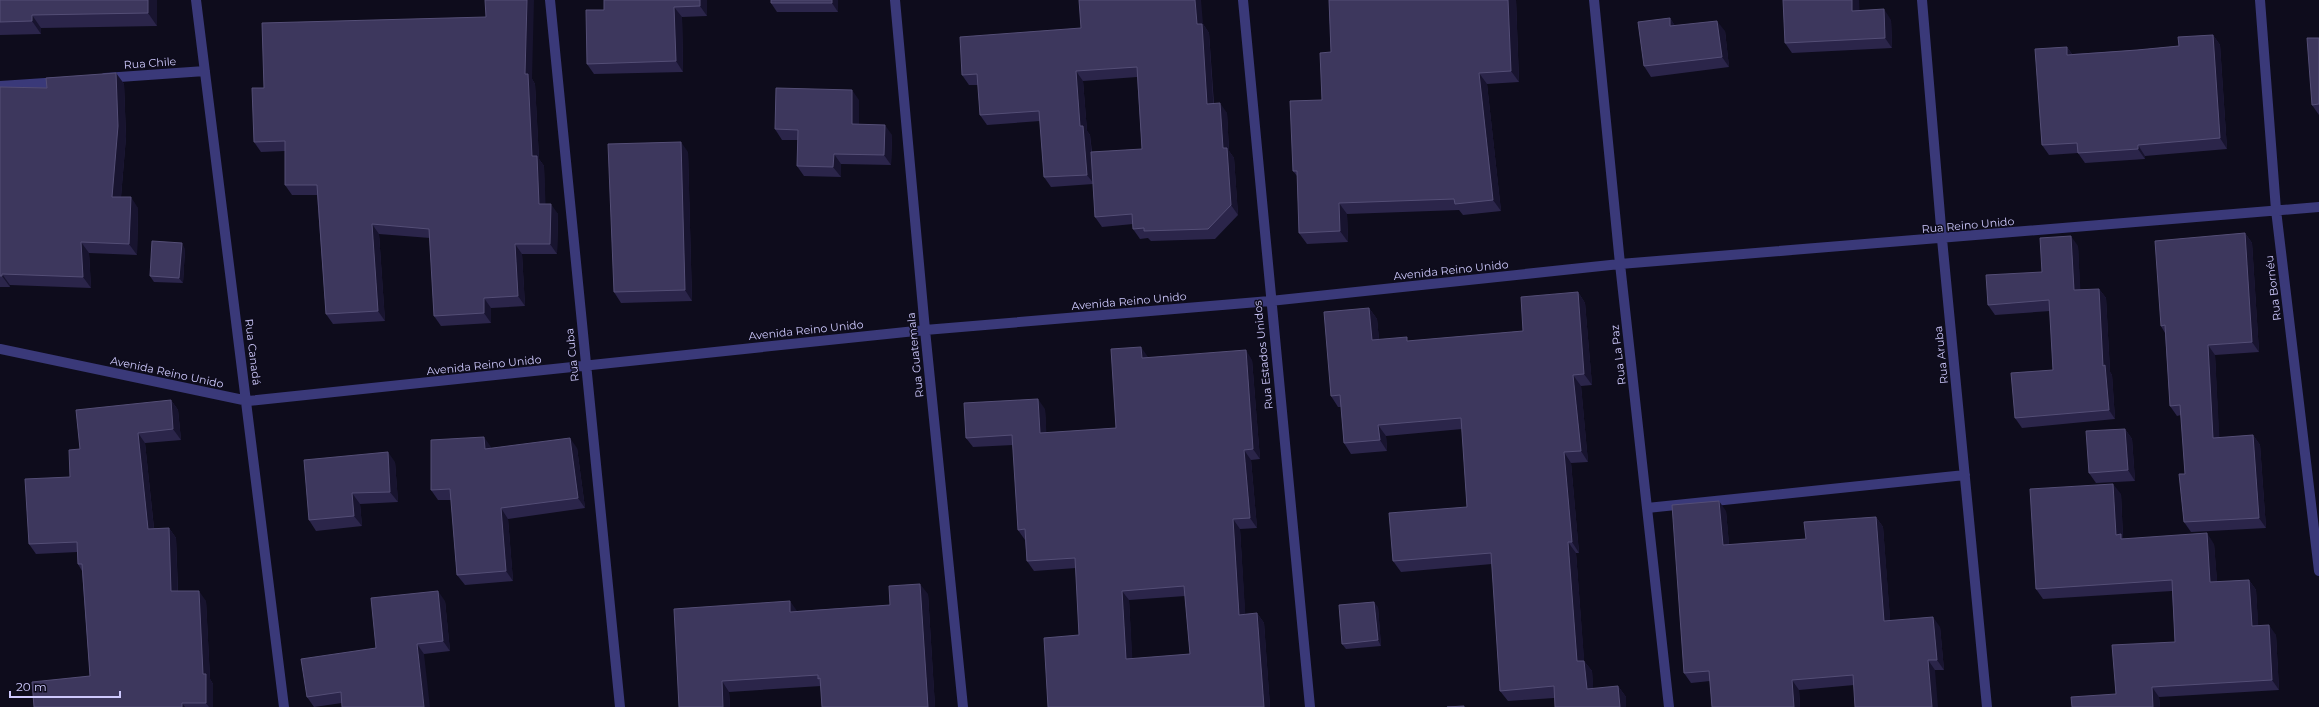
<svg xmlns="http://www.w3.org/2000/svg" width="2319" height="707" viewBox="0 0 2319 707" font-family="Montserrat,sans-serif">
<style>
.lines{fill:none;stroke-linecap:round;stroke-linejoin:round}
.minor{stroke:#3a3979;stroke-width:10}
.wall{fill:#2b254a;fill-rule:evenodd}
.shaded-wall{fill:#18142f}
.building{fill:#3d375d;stroke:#544e76;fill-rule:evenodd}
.labels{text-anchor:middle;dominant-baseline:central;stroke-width:3;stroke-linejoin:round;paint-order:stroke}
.street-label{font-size:11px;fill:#cec9fd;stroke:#0e0c1c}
</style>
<rect width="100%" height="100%" fill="#0e0c1c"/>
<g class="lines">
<path class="minor" d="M196,0l88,707
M550,0l70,707
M895,0l30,330 38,377
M1243,0l67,707
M1594,0l26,264 49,443
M1922,0l20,239 45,468
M2260,0l16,210 43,361
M105,78l100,-7
M0,86l60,-4
M0,349l248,52 677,-71 345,-29 350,-37 699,-57
M1647,508l318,-33"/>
</g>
<path class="wall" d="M0,0h157v26l-116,2v6l-41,1z
M604,0h103v16l-25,1 1,55 -89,2 -7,-10 17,-54z
M838,0v12h-61l-6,-9z
M1329,0h187l3,82 -32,2 14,127 -38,4 -4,-5 -112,4 1,28 -41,2 -8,-11 -2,-57 -4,-5 29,-71 9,-48z
M1859,0v10l32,10 1,28 -100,5 -7,-10z
M1670,18l5,8 50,5 4,36 -78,10 -7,-11z
M1203,24l6,9 5,71 13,9 2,38 5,7 4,57 -23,24 -64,2 -3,-3 -8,1 -7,-10v-5l-31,3 -7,-10 -2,-33 -42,3 -7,-10 -4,-56 -53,4 -7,-10 -2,-30h-9l-7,-10 119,-47zM1137,77l5,72 -50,3 -2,-17 -3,-4 -4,-50z
M2213,35l7,10 7,104 -82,7v3l-60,4 -7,-10 -29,2 -7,-10 25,-98 5,7 65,-4 42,-4z
M2319,38v77l-7,-10z
M116,73l8,11 2,53 -5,60 17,11 -1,47 -48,-2 2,35 -81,-3v2h-10v-200l47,1z
M532,79l3,5 4,75 5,7 1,38 13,10 -1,40h-35l3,52 -34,2v15l-50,3 -7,-10 -4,-78 -51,-4 6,87 -52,3 -7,-10 -9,-119h-25l-7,-10v-34l-24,1 -7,-10z
M859,100v24l33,11 -1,30 -50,-1v13l-37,-1 -7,-10 1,-26h-16l-7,-11z
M688,152l4,149 -71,2 -7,-11z
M2245,233l7,10 7,109 -44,3 4,83 34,-3 7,10 6,83 -75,4 -7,-10 1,-48 -4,-59 -4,1 -7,-10 -5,-73 -4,-7z
M2078,246l2,44 19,-1 7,9 4,74 2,3 3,44 -93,9 -7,-10 38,-48 -3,-59 -55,4 -7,-10 54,-33z
M185,249l-2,34 -29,-1 -4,-6z
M1578,292l7,11 7,82 -11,1 7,76 -17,1 8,90h-3l8,108 8,10 1,18 25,-3 8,11 -72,1 -46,3 -8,-10 -8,-127 -91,8 -8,-11 74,-54 -5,-78 -76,7 1,15 -36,3 -7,-11 -3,-36h-3l-7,-11 38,-88 8,11 2,21 30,1 114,-10z
M1148,357l104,3 8,99 -9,1 6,68 -17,1 5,85 12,-1 7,10 6,84h-222l31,-72 -3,-67 -42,3 -7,-10 -2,-21 -7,-10 -5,-85 -40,2 -7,-9 79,-29 1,24 70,-5zM1185,596l5,58 -58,5 -3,-59z
M171,400l7,10 3,30 -36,3 9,85h15l7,10 2,53 28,10 4,78 3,5v23h-179l56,-31 -8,-105 -4,-7 -1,-12 -41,2 -7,-10 41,-67 10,-28z
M2125,429l7,10 3,42 -39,2 -7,-10z
M491,447v1h86l8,60 -77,11 5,62 -48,4 -8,-10 -6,-75h-13l-7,-10z
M395,462l3,40 -38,2 2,22 -46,5 -7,-11z
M2121,494l2,44 1,1 90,5 3,38 32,-2 7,10 2,36 18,9 3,55 -120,7 1,10h-88l44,-13 59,-52 -3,-51 -129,8 -7,-10z
M1726,511l3,34 77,-6 70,-22 7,10 7,93 50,7 4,43h-9l-81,15 -55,5 1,17h-88l-2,-26 -19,2 -7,-10z
M928,594l7,113h-113l-1,-21 -92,6 1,15h-51l118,-96 93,-6z
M445,601l5,50 -26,3 -82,49 -28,4 -7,-10 69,-49z
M1378,607l3,39 -35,3 -4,-5z"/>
<path class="shaded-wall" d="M148,0h9v26l-9,-13z
M527,0h7l-2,79 3,5 4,75 5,7 2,48 -7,-10 -7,-48 -7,-82z
M700,0h7v16l-7,-10z
M832,0h6v12l-6,-9z
M1195,0h6l2,24 6,9 5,81 -7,-10 -10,-80z
M1508,0h8l3,82 -8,-11z
M1852,0h7l1,21 -8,-10z
M674,7l8,10 1,55 -7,-11z
M1884,9l7,11 1,28 -7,-10z
M32,15l9,13v6l-9,-13z
M1670,18l7,11 -7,-3z
M1717,21l8,10 4,36 -7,-10z
M2213,35l7,10 7,104 -7,-11z
M2067,47l7,10 -7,-2z
M1076,71l7,10 4,50 3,4 4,49 -7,-9 -7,-49z
M116,73l8,11 2,53 -6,71 -8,-11z
M1479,73l8,11 14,127 -8,-11z
M852,90l7,10v34l-7,-10z
M1220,103l7,10 2,38 5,7 4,57 -7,-10 -8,-57z
M885,125l7,10 -1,30 -7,-10z
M681,142l7,10 4,149 -7,-11z
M2138,145l7,11v3l-7,-10z
M834,154l7,10v13l-8,-10z
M131,197l7,11 -1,47 -8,-11z
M1339,203l8,11 1,28 -8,-11z
M551,204l7,10 -1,40 -7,-10z
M372,224l7,10 6,87 -7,-10z
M2245,233l7,10 7,109 -7,-10z
M2071,236l7,10 3,54 -7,-10z
M81,242l8,11 2,35 -8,-11z
M182,243l3,6 -2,34 -4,-5z
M515,244l7,10 3,52 -7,-10z
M2,274l8,11v2l-8,-11z
M2099,289l7,9 4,74 2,3 3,44 -6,-9 -6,-44z
M1578,292l7,11 7,82 -8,-11z
M484,298l7,10v15l-7,-10z
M1369,308l8,11 3,32 -8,-11z
M2208,345l7,10 5,93 -7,-10z
M1141,347l7,10 1,11 -7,-10z
M1246,350l6,10 8,99 -7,-10z
M1573,375l8,11 7,76 -7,-11z
M1038,399l7,10 2,34 -7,-10z
M171,400l7,10 3,30 -8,-11z
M1378,425l8,11 1,15 -7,-11z
M2125,429l7,10 3,42 -7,-11z
M138,433l7,10 10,96 -7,-10z
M2253,435l7,10 6,83 -7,-10z
M484,437l7,10 1,13 -7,-11z
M570,438l7,10 8,60 -7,-10z
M1244,450l7,10 6,68 -7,-10z
M388,452l7,10 3,40 -8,-10z
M1564,452l7,11 8,90 -7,-11z
M2113,484l8,10 2,44 5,7v5l-12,-15z
M352,493l8,11 2,22 -8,-10z
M1719,501l7,10 4,44 -7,-10z
M501,508l7,11 5,62 -7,-10z
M1876,517l7,10 8,103 -7,-9z
M1233,519l7,10 6,96 -7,-10z
M169,528l7,10 2,63 -7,-10z
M2207,533l7,11 4,48 -8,-10z
M1568,542l8,11 9,119 -8,-11z
M2249,580l7,10 3,46 -7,-10z
M920,584l8,10 7,113h-7z
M199,591l7,10 4,78 3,5v23h-4l-3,-4 -3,-29z
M438,591l7,10 5,50 -7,-10z
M1122,591l7,9 4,69 -7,-10z
M790,601l7,10 -7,1z
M1374,602l4,5 3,39 -3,-6z
M1257,613l7,10 6,84h-6z
M1933,617l7,10 4,43 -7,-10z
M2269,625l7,10 3,55 -7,-10z
M417,644l7,10 6,53h-6z
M1928,660l7,10 3,37h-6z
M1584,661l8,10 2,29 -7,-11z
M1792,680l7,10 1,17h-6z
M722,681l7,11 1,15h-7z
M1618,686l8,11v10h-6z
M2152,687l7,10 1,10h-7z
M182,703l3,4h-3z"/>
<path class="building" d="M0,0h148v13l-116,2v6l-32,1z
M485,0h42l-2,74h3l4,82h5l2,48h12l-1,40h-35l3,52 -34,2v15l-50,3 -5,-87 -57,-5 6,87 -52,3 -9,-129h-32v-44l-31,1 -2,-54h12l-2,-65 224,-6z
M604,0h96v6l-26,1 2,54 -89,3 -1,-54h18z
M771,0h61v3h-61z
M1079,0h116l2,24h5l5,80 13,-1 3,45h4l4,57 -23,24 -64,2v-3l-11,1 -1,-15 -37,3 -4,-65 51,-3 -5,-82 -61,4 4,55h3l4,49 -43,2 -5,-66 -59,4 -3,-41 -15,1 -2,-38 121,-9z
M1329,0h179l3,71 -32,2 14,127 -38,4 -1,-5 -115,4 1,28 -41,2 -2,-62h-4l-3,-70 32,-1 -2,-47 11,-1z
M1783,0h69v11l32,-2 1,29 -100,5z
M1670,18v8l47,-5 5,36 -78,9 -6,-44z
M2213,35l7,103 -82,7v4l-60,4 -1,-10 -35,2 -7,-96 32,-2v8l70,-5 42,-4 -1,-9z
M2307,38h12v66l-7,1z
M116,73l2,53 -6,71h19l-2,47 -48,-2 2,35 -81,-3v2h-2v-189l47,1 -1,-10z
M776,88l76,2v34l33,1 -1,30 -50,-1 -1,13 -36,-1 1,-36 -23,-1z
M681,142l4,148 -71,2 -6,-148z
M2245,233l7,109 -44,3 5,93 40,-3 6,83 -75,4 -5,-48h6l-5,-69 -10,1 -5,-81 -4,1 -6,-85z
M2071,236l3,54 25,-1 4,77 2,-1 4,45 -94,8 -4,-45 42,-3 -4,-70 -61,5 -2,-30 56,-3 -2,-34z
M152,241l30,2 -3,35 -29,-2z
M1578,292l6,82 -11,1 8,76 -17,1 8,90h-4l9,119h7l3,28 31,-3 2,21h-65l-1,-21 -54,5 -9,-138 -98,8 -4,-48 78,-6 -6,-89 -83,7 2,15 -36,3 -4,-48 -9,1 -7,-84 45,-4 3,32 35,-3v4l116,-10 -2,-34z
M1141,347l1,11 104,-8 7,99 -9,1 6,68 -17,1 6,96 18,-2 7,94h-216l-4,-69 35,-3 -4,-77 -48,3 -2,-32 -7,1 -6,-95 -46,3 -2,-35 74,-4 2,34 76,-5 -5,-79zM1184,586l6,68 -64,5 -4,-68z
M171,400l2,29 -35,4 10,96 21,-1 2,63h28l4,83h3v29h-24v4h-148l-2,-25 58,-6 -8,-112h-4l-1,-22 -48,2 -4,-65 45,-2 -1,-27 11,-1 -4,-39z
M2125,429l3,41 -39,3 -3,-42z
M484,437l1,12 85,-11 8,60 -77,10 5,63 -49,4 -7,-86 -19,1v-50z
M388,452l2,40 -38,1 2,23 -45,4 -5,-60z
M2113,484l3,51 5,-1v5l86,-6 3,49 39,-2 3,46 17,-1 3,55 -120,7 1,20h-81l-1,-10 45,-3 -4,-49 63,-3 -3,-62 -136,9 -6,-100z
M1719,501l4,44 83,-6 -2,-17 72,-5 8,104 49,-4 4,43h-9l4,47h-77l-2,-32 -61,5 2,27h-82l-3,-36 -25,2 -12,-168z
M920,584l8,123h-106l-2,-29 -2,1v-4l-96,6 1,26h-44l-5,-98 116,-8v11l100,-7 -1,-19z
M438,591l5,50 -26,3 7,63h-82l-1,-15 -34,5 -6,-38 75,-11 -5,-50z
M1374,602l4,38 -36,4 -3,-39z
M1464,706v1h-17z"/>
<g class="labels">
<g class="street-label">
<text transform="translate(150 63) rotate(-4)">Rua Chile</text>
<text transform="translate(1968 225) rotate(-5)">Rua Reino Unido</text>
<text transform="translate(1451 270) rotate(-6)">Avenida Reino Unido</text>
<text transform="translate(2273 288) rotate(-97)">Rua Bornéu</text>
<text transform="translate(1129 301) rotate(-5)">Avenida Reino Unido</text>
<text transform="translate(806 330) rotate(-6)">Avenida Reino Unido</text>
<text transform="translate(253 352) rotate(83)">Rua Canadá</text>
<text transform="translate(572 355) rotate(-96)">Rua Cuba</text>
<text transform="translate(915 355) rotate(-96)">Rua Guatemala</text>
<text transform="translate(1263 355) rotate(-96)">Rua Estados Unidos</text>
<text transform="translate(1618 355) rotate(-97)">Rua La Paz</text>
<text transform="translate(1941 355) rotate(-96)">Rua Aruba</text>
<text transform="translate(484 365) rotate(-6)">Avenida Reino Unido</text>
<text transform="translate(167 372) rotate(12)">Avenida Reino Unido</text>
</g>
</g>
<path d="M10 691v6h110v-6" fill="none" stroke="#cec9fd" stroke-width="2"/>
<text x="16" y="691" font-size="12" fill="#cec9fd" stroke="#0e0c1c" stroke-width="3" paint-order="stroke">20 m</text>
</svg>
